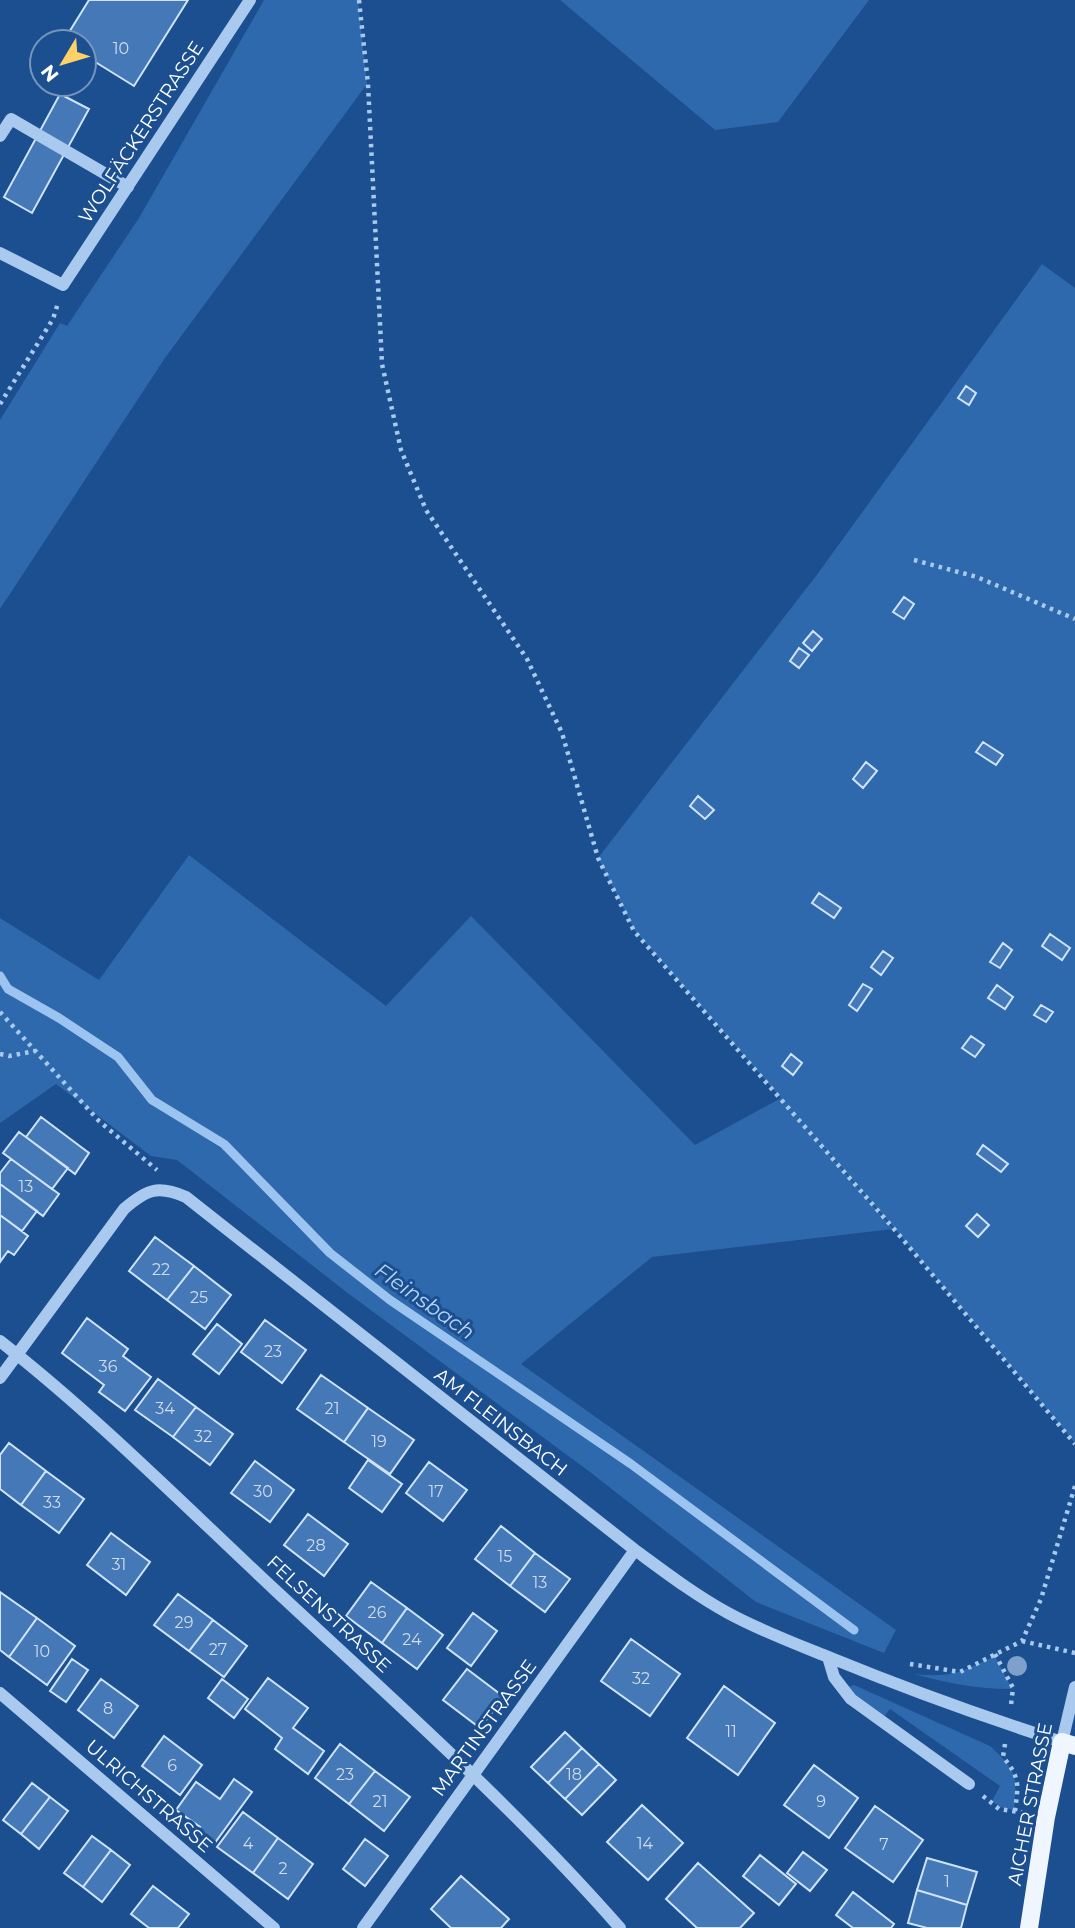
<svg xmlns="http://www.w3.org/2000/svg" width="1075" height="1928" viewBox="0 0 1075 1928" font-family="Montserrat,sans-serif">
<style>
.green{fill:#2e69ad}
.lines{fill:none;stroke-linecap:round;stroke-linejoin:round}
.stream{stroke:#9cc4f0;stroke-width:9}
.building{fill:#4478b7;stroke:#cfe3fa;stroke-width:2}
.path{stroke:#a9c9ee;stroke-width:4.5;stroke-dasharray:3.5 5;stroke-linecap:butt}
.minor{stroke:#a9c9ee;stroke-width:12}
.major{stroke:#f0f6ff;stroke-width:18}
.tree{fill:#7ea0ca}
.labels{text-anchor:middle;dominant-baseline:central;stroke-width:6;stroke-linejoin:round;paint-order:stroke}
.number-label{font-size:16px;fill:#d0dded}
.street-label{font-size:19px;fill:#fff;stroke:#1b4f8f}
.water-label{font-size:21px;font-style:italic;fill:#b5d3f5;stroke:#1b4f8f}
</style>
<rect width="100%" height="100%" fill="#1b4f8f"/>
<path class="green" d="M264,0h94l9,84 -202,274 -165,251v-189l60,-97 7,3 72,-108z
M560,0h309l-91,122 -63,8z
M1042,264l33,24v1155l-180,-214 -109,-125 107,125 -241,28 -131,107 375,266 -12,23 -128,-51 -166,-130 -241,-178 -172,-134 -26,-4 -95,-72 -56,39v-205l99,62 90,-125 197,151 85,-90 224,229 86,-47 -146,-167 -37,-73 218,-282z
M995,1656l17,33c-35,0 -64,-6 -98,-15 38,4 47,-2 81,-18z
M854,1685l136,61c27,25 27,28 24,64l-14,-3 -8,-6 8,-15 -110,-77 -6,8 -30,-22 -6,-8z"/>
<g class="lines">
<path class="stream" d="M0,976l8,13 51,29 59,39 34,43 72,44 106,109 60,47 241,164 223,166"/>
</g>
<path class="building" d="M89,0h99l-54,86 -50,-31v-13h-21z
M60,94l29,15 -57,104 -28,-16z
M966,386l10,7 -7,12 -11,-7z
M904,597l10,7 -10,15 -11,-7z
M813,631l9,8 -10,12 -9,-8z
M799,648l10,7 -10,13 -9,-7z
M983,742l20,13 -7,10 -20,-13z
M866,762l11,9 -14,17 -10,-9z
M698,796l16,14 -9,9 -15,-13z
M819,893l22,15 -7,10 -22,-15z
M1050,934l20,14 -8,12 -20,-14z
M1003,943l9,7 -12,18 -10,-6z
M883,951l10,7 -12,17 -10,-8z
M863,984l9,5 -15,22 -8,-6z
M997,985l16,12 -8,12 -17,-11z
M1041,1005l12,7 -7,10 -12,-7z
M971,1036l13,9 -9,12 -13,-9z
M791,1054l11,9 -9,12 -11,-9z
M41,1117l48,36 -14,21 -49,-37z
M19,1132l49,36 -16,21 -49,-36z
M983,1145l25,19 -7,8 -24,-18z
M11,1159l48,35 -16,22 -43,-32v-11z
M0,1184l37,27 -15,20 -22,-16z
M977,1214l12,11 -11,12 -12,-11z
M0,1215l28,21 -14,19 -6,-4 -8,11z
M155,1237l39,29 -27,34 -38,-29z
M194,1266l37,29 -26,34 -38,-29z
M87,1318l41,31 -5,7 28,21 -26,34 -26,-19 5,-7 -42,-32z
M265,1320l41,30 -24,33 -41,-31z
M217,1324l25,20 -23,30 -26,-20z
M321,1375l47,33 -24,34 -47,-33z
M158,1379l38,28 -23,30 -38,-27z
M196,1407l37,27 -23,31 -37,-28z
M368,1408l46,32 -24,34 -46,-32z
M9,1443l37,28 -25,34 -21,-16v-34z
M368,1460l34,24 -20,28 -33,-24z
M255,1461l39,29 -24,32 -39,-29z
M429,1462l38,28 -24,31 -37,-28z
M46,1471l38,28 -25,34 -38,-28z
M308,1514l40,30 -24,32 -40,-31z
M501,1526l34,27 -25,33 -35,-27z
M111,1533l39,29 -24,33 -39,-30z
M535,1553l35,26 -25,33 -35,-26z
M371,1582l36,26 -25,35 -36,-27z
M0,1592l37,26 -28,39 -9,-7z
M178,1594l35,26 -24,31 -35,-26z
M407,1608l36,27 -26,34 -35,-26z
M473,1613l24,18 -26,35 -24,-18z
M37,1618l38,28 -28,39 -38,-28z
M213,1620l34,26 -23,31 -35,-26z
M631,1639l49,35 -30,42 -49,-35z
M72,1659l16,11 -22,32 -16,-11z
M467,1669l37,28 -24,31 -37,-28z
M268,1678l40,30 -15,20 31,23 -16,23 -33,-25 7,-11 -37,-29z
M101,1679l37,27 -24,32 -36,-28z
M222,1679l26,20 -14,19 -26,-20z
M724,1686l51,37 -37,52 -51,-37z
M565,1732l17,16 -34,35 -17,-16z
M164,1736l38,29 -22,30 -38,-29z
M340,1744l35,27 -26,33 -34,-26z
M582,1748l17,16 -34,35 -17,-16z
M599,1764l17,16 -34,35 -17,-16z
M814,1765l44,33 -29,40 -45,-33z
M375,1771l35,26 -26,34 -35,-27z
M234,1779l18,13 -38,52 -18,-13 4,-4 -24,-17 20,-28 24,17z
M32,1783l18,14 -29,37 -18,-14z
M50,1797l18,14 -29,38 -18,-15z
M642,1805l41,38 -35,37 -41,-38z
M875,1806l48,34 -30,42 -48,-34z
M243,1812l35,26 -25,35 -36,-26z
M92,1836l19,14 -28,37 -19,-14z
M278,1838l35,26 -25,35 -35,-26z
M365,1839l23,17 -23,30 -22,-17z
M111,1850l19,15 -28,37 -19,-15z
M803,1852l24,18 -17,21 -23,-18z
M760,1855l36,29 -17,21 -36,-29z
M927,1858l50,14 -10,33 -50,-15z
M698,1863l56,50 -14,15h-43l-31,-29z
M461,1876l48,43 -8,9h-50l-20,-19z
M153,1886l36,28 -11,14h-29l-18,-14z
M917,1890l50,15 -6,23h-34l-19,-5z
M853,1892l41,32 -3,4h-38l-17,-13z"/>
<g class="lines">
<path class="path" d="M359,0l9,84 14,280 19,86 25,60 101,149 35,74 36,125 36,73 260,298 181,215
M0,404l53,-85 5,-16
M914,560l63,17 98,42
M0,1012l99,109 58,49
M0,1054l9,2 26,-5
M1022,1641l53,12
M995,1654l18,34 -2,17
M910,1664l50,8 62,-31 19,-42 34,-113
M1005,1744l-2,13c18,21 15,29 12,54
M983,1796l16,13 26,4"/>
<path class="minor" d="M0,136l11,-17 117,68
M0,253l63,32 187,-285
M0,1341c97,76 185,165 275,249 118,110 239,217 345,338
M0,1378l124,-169c23,-20 34,-24 62,-12l449,353c30,22 60,45 93,63 33,18 68,31 103,45 76,31 153,59 231,84l13,-55
M828,1657l6,20 17,22 118,85
M0,1693l274,235
M363,1928l272,-378"/>
<path class="major" d="M1029,1928l17,-111 16,-75 13,4"/>
</g>
<circle class="tree" cx="1017" cy="1666" r="10"/>
<g class="labels">
<g class="number-label">
<text x="121" y="48">10</text>
<text x="26" y="1186">13</text>
<text x="161" y="1269">22</text>
<text x="199" y="1297">25</text>
<text x="273" y="1351">23</text>
<text x="108" y="1366">36</text>
<text x="165" y="1408">34</text>
<text x="332" y="1408">21</text>
<text x="203" y="1436">32</text>
<text x="379" y="1441">19</text>
<text x="263" y="1491">30</text>
<text x="436" y="1491">17</text>
<text x="52" y="1502">33</text>
<text x="316" y="1545">28</text>
<text x="505" y="1556">15</text>
<text x="119" y="1564">31</text>
<text x="540" y="1582">13</text>
<text x="377" y="1612">26</text>
<text x="184" y="1622">29</text>
<text x="412" y="1639">24</text>
<text x="218" y="1649">27</text>
<text x="42" y="1651">10</text>
<text x="641" y="1678">32</text>
<text x="108" y="1708">8</text>
<text x="731" y="1731">11</text>
<text x="172" y="1765">6</text>
<text x="345" y="1774">23</text>
<text x="574" y="1774">18</text>
<text x="380" y="1801">21</text>
<text x="821" y="1801">9</text>
<text x="248" y="1843">4</text>
<text x="645" y="1843">14</text>
<text x="884" y="1844">7</text>
<text x="283" y="1868">2</text>
<text x="947" y="1881">1</text>
</g>
<g class="street-label">
<text transform="translate(141 132) rotate(-57)">WOLFÄCKERSTRASSE</text>
<text transform="translate(501 1422) rotate(38)">AM FLEINSBACH</text>
<text transform="translate(329 1614) rotate(43)">FELSENSTRASSE</text>
<text transform="translate(484 1728) rotate(-54)">MARTINSTRASSE</text>
<text transform="translate(149 1796) rotate(41)">ULRICHSTRASSE</text>
<text transform="translate(1030 1804) rotate(-79)">AICHER STRASSE</text>
</g>
<g class="water-label">
<text transform="translate(425 1301) rotate(35)">Fleinsbach</text>
</g>
</g>
<g transform="translate(63 63) rotate(232)"><circle r="33" fill="#1b4f8f" stroke="#7695bc" stroke-width="2"/>
<path d="M0-5L12 26L0 18L-12 26Z" fill="#ffd166"/>
<text y="-10" font-size="19" font-weight="bold" text-anchor="middle" fill="#ffffff">N</text>
</g>
</svg>
